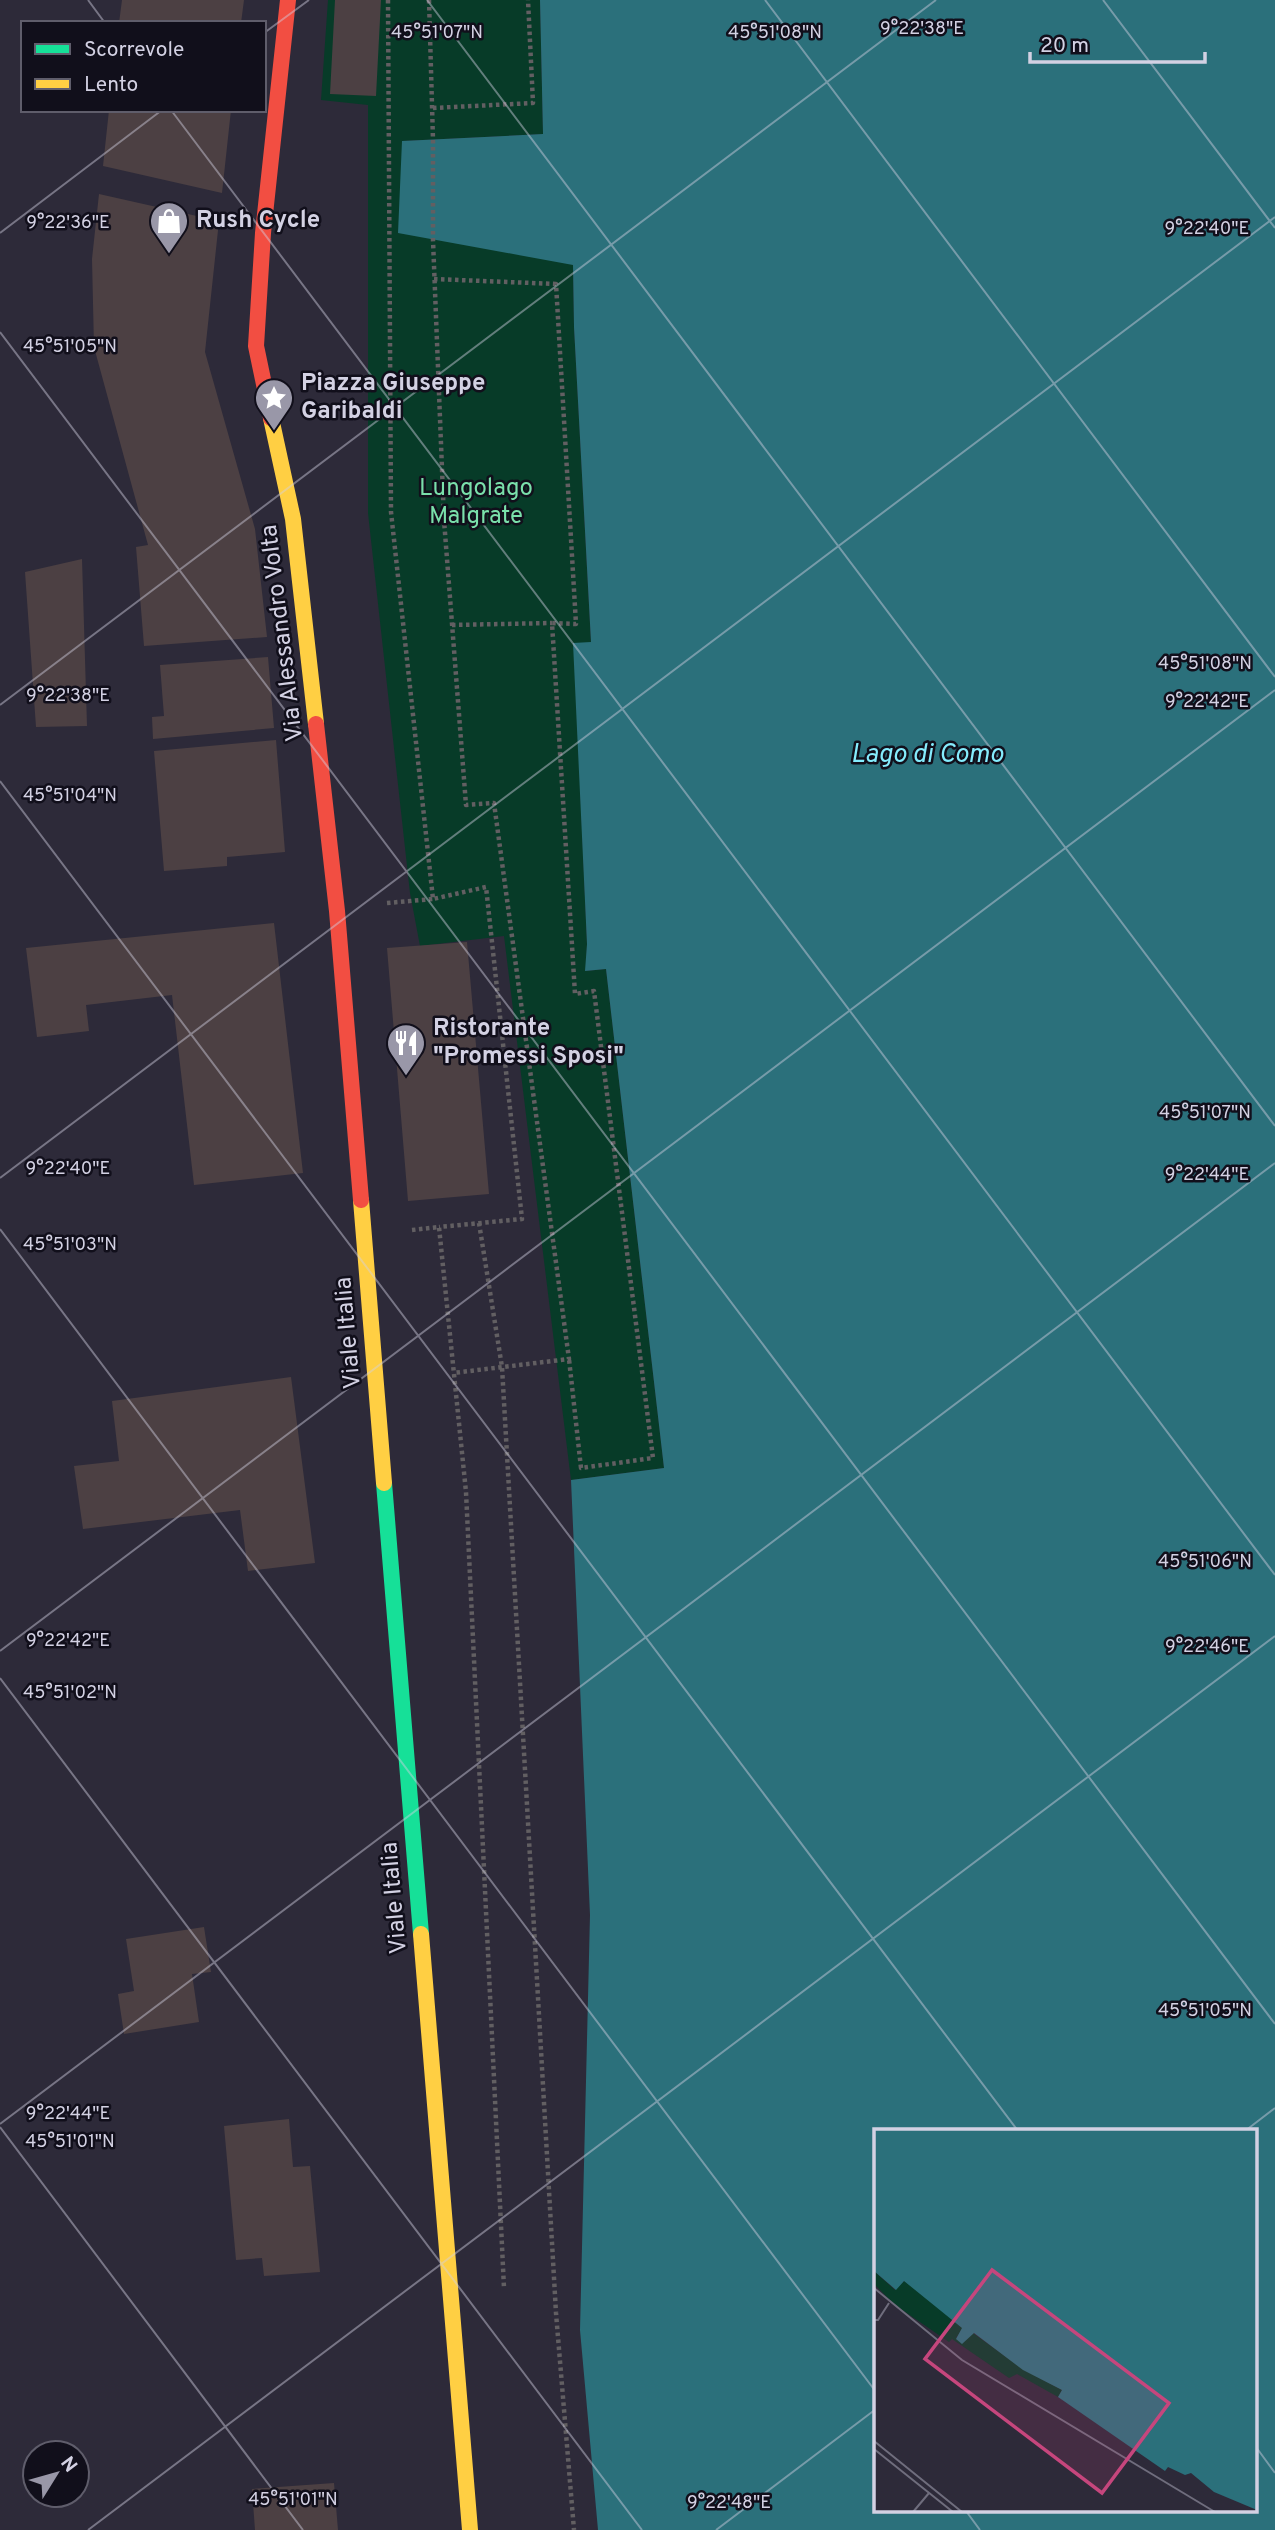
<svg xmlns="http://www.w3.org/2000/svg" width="1275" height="2530" viewBox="0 0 1275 2530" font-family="Overpass,sans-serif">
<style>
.green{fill:#073b28}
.water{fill:#2b707b;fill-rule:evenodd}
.building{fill:#4c4043}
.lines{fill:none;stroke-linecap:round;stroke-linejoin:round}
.path{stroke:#625f62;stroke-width:4.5;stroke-dasharray:3.5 3.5;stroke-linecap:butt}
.fast{stroke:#16e098;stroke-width:16}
.slow{stroke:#ffcf43;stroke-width:16}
.jam{stroke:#f24e42;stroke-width:16}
.ticks{fill:none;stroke:#d3d1e3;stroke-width:2;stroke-opacity:0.45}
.labels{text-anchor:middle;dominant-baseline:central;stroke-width:5;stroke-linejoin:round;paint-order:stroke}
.poi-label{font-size:24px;font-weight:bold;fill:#d3d1e3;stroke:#110f1b;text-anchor:start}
.park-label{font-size:24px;fill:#7ae0ab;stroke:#110f1b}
.street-label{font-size:24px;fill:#d3d1e3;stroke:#110f1b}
.water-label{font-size:26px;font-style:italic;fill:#85ecfd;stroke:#110f1b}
.inset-road{fill:none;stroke:#6f6d7d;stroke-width:2}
.view{fill:#c6467d;fill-opacity:0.15;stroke:#c6467d;stroke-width:3.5}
.inset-edge{fill:none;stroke:#d3d1e3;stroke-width:3.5}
.ticks-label{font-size:18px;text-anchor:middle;fill:#d3d1e3;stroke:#110f1b;stroke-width:5;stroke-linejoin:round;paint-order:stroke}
</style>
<rect width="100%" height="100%" fill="#2d2a39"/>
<path class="green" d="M328,0h212l3,134 -141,7 171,124 1,62 17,316h-17l13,301 -1,27 20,-2 58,499 -93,12 -67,-544 -84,10 -10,-53 -42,-380v-408l-47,-5z"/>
<path class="water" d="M540,0h735v2530h-677l-18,-200 10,-415 -19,-435 93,-12 -58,-499 -21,2 2,-27 -14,-301 18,-1 -17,-315 -1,-62 -175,-32 4,-92 141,-7zM876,2131h380v380h-380z"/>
<path class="building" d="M122,0h122l-3,23h-122z
M335,0h46l-5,96 -46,-2z
M109,110h122l-9,83 -119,-27z
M99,194l120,27 -14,131 50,177 12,108 -123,9 -8,-99 12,-2 -54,-198 -2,-88z
M82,559l5,167 -51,1 -11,-155z
M268,657l6,71 -121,11 -1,-22 12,-1 -4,-51z
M276,740l9,112 -58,5v9l-63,5 -10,-120z
M274,923l29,250 -109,12 -22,-190 -86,10 3,26 -52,6 -11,-89z
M467,942l22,252 -81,7 -21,-253z
M291,1377l24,186 -67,8 -8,-61 -157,19 -9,-63 45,-5 -7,-60z
M204,1927l7,45 -19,2 7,48 -75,12 -6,-40 16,-3 -8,-52z
M289,2119l4,48 17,-1 10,106 -56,4 -2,-18 -26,2 -12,-134z
M334,2483l4,47h-83l-3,-41z"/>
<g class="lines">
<path class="path" d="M388,0l3,512 42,387 53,-12 36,332 -83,8
M429,0l4,140v100l11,280 22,285 28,-2 75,556 -116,14
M433,108l100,-5 -5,-103
M434,279l122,5 20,340 -24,-1 23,371 19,-3 59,467 -72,10 -12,-109
M452,625l100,-2
M387,903l46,-4
M479,1223l23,144 54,946 18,217
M412,1230l27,-3 27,265 38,796"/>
<path class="fast" d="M384,1483l37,451"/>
<path class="slow" d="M271,418l22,101 23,205
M361,1200l23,283
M421,1934l49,596"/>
<path class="jam" d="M271,418l-15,-72 7,-113 25,-233
M316,724l21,187 24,289"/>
</g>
<path class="ticks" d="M88,0l17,23M427,0l848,1126M765,0l510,677M1103,0l172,228M264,33l45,-33M171,110l1104,1465M0,233l162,-123M0,332l1275,1692M0,705l936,-705M0,781l1018,1350M0,1178l1275,-961M0,1229l876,1163M0,1651l1275,-961M0,1678l642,852M0,2124l1275,-961M0,2127l303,403M1245,2131l30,-23M1256,2447l19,26M966,2511l14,19M88,2530l1187,-894M716,2530l160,-121"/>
<defs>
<symbol id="shop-pin" viewBox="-11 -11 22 30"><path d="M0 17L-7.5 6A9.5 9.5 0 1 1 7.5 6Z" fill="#9997a8" stroke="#110f1b"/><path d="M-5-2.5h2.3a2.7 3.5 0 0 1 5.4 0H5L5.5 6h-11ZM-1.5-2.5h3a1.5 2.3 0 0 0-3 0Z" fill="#fff"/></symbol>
<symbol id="sight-pin" viewBox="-11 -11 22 30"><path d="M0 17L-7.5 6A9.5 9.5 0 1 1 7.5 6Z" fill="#9997a8" stroke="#110f1b"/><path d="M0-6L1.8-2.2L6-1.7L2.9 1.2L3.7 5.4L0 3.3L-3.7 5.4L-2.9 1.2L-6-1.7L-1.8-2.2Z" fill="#fff"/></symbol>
<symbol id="restaurant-pin" viewBox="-11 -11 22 30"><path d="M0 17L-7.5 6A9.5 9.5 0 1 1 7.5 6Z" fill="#9997a8" stroke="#110f1b"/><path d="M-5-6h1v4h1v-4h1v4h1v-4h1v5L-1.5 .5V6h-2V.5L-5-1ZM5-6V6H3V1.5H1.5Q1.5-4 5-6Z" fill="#fff"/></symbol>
</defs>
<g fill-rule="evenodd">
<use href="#shop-pin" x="147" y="199" width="44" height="60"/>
<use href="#sight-pin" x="252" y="376" width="44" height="60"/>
<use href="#restaurant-pin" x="384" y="1021" width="44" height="60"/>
</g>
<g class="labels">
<g class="poi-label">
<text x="196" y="221">Rush Cycle</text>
<text x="301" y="384">Piazza Giuseppe<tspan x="301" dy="28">Garibaldi</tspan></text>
<text x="433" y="1029">Ristorante<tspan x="433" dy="28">"Promessi Sposi"</tspan></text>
</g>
<g class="park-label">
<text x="476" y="489">Lungolago<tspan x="476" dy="28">Malgrate</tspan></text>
</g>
<g class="street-label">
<text transform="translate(283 633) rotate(-97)">Via Alessandro Volta</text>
<text transform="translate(349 1333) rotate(-95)">Viale Italia</text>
<text transform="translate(395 1898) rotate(-95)">Viale Italia</text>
</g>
<g class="water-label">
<text x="927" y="755">Lago di Como</text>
</g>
</g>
<g transform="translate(874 2129)">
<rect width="383" height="383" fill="#2d2a39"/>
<path d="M0,142l21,19 9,-9 9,6 50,41 -7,10 17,-5 50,36 39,21 -4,7 -41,-23 -8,4 -57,-39 -3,3 -54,-37 -21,-21z" fill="#073b28"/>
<path d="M0,0h383v381l-43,-18 -23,-19 -6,2 -17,-8 -3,4 -107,-74 4,-7 -39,-20 -49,-37 -12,11 -6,-5 6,-11 -58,-47 -8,9 -22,-19z" fill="#2b707b"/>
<path class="inset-road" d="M0,159l88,72 253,152M0,191h4l11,-17M0,312l88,71M0,320l79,63M39,383l16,-19"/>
<path class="view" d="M118,141l177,133 -67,90 -177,-134z"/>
<rect width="383" height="383" class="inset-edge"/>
</g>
<g class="ticks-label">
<text x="922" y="34">9°22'38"E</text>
<text x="437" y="38">45°51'07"N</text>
<text x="775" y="38">45°51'08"N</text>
<text x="68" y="228">9°22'36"E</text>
<text x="1207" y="234">9°22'40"E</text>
<text x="70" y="352">45°51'05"N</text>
<text x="1205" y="669">45°51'08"N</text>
<text x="68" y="701">9°22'38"E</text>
<text x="1207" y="707">9°22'42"E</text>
<text x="70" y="801">45°51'04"N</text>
<text x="1205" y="1118">45°51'07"N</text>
<text x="68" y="1174">9°22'40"E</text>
<text x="1207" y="1180">9°22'44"E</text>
<text x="70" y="1250">45°51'03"N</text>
<text x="1205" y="1567">45°51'06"N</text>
<text x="68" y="1646">9°22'42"E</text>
<text x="1207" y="1652">9°22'46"E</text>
<text x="70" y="1698">45°51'02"N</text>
<text x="1205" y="2016">45°51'05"N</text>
<text x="68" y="2119">9°22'44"E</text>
<text x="70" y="2147">45°51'01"N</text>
<text x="293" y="2505">45°51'01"N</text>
<text x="729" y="2508">9°22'48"E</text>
</g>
<rect x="21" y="21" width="245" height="91" fill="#110f1b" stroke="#5f5d6b" stroke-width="2"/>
<rect x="35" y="44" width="35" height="10" fill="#16e098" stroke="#5f5d6b" stroke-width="2"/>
<text x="84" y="56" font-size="21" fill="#d3d1e3">Scorrevole</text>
<rect x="35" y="79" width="35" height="10" fill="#ffcf43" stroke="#5f5d6b" stroke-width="2"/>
<text x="84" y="91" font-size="21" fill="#d3d1e3">Lento</text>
<g transform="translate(56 2474) rotate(53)"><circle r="33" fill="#110f1b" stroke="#5f5d6b" stroke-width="2"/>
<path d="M0-5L12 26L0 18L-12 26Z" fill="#9997a8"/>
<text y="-10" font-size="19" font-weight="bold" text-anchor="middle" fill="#d3d1e3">N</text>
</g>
<path d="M1030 52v10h175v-10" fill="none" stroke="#d3d1e3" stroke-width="3.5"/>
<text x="1040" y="52" font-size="21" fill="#d3d1e3" stroke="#110f1b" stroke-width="5" paint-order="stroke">20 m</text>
</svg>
